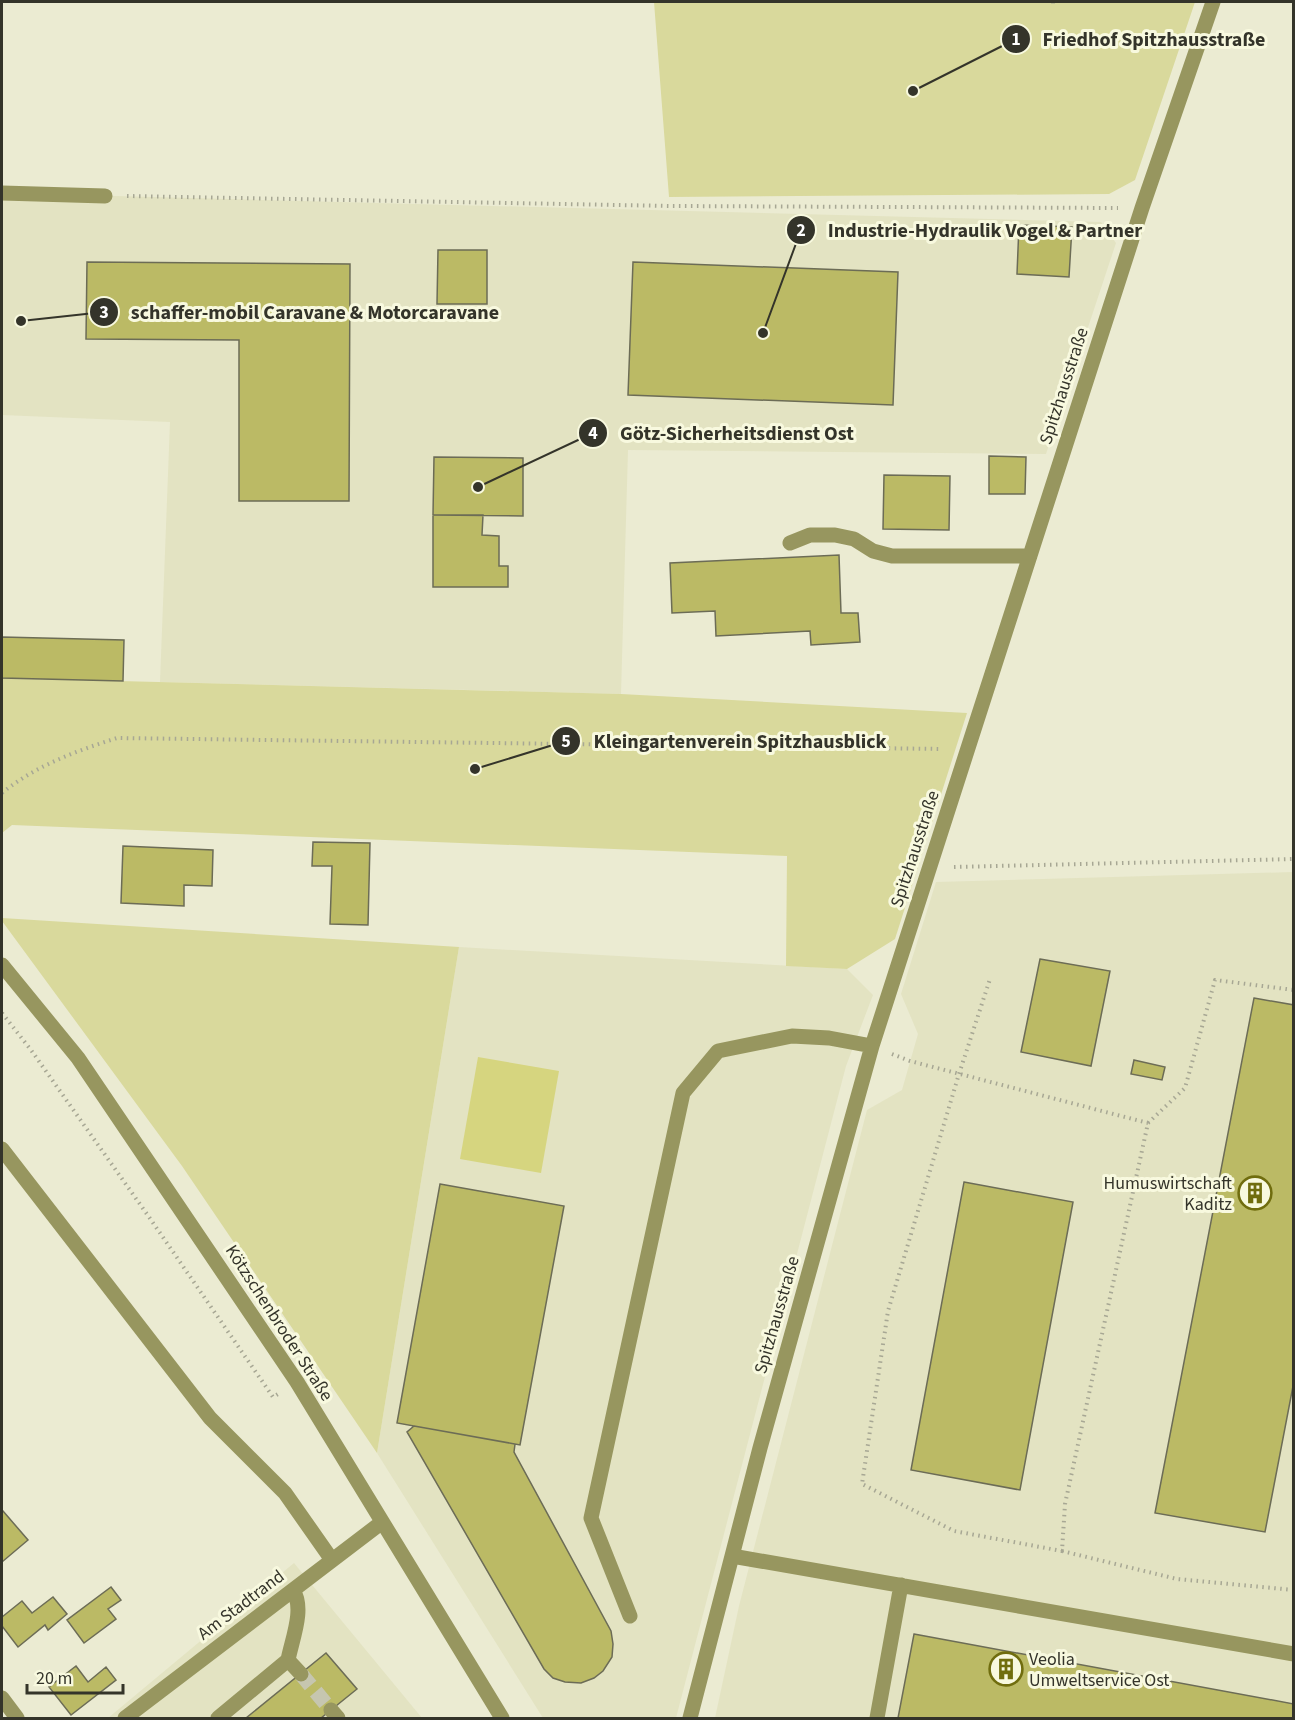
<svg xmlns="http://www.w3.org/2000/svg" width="1295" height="1720" viewBox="0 0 1295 1720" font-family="'Source Sans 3',sans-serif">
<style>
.built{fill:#e3e3c2}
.green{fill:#d9d99c}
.water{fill:#d6d57f}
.building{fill:#bbba65;stroke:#6c6c56;stroke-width:1.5}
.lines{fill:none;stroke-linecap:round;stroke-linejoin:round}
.minor-tunnel{stroke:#c6c6b0;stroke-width:15;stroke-dasharray:15 8;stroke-linecap:butt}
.path{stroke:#a7a794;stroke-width:4;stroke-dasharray:1.5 4.5;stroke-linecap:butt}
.minor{stroke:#97965f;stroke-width:15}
.labels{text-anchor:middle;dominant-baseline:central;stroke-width:6;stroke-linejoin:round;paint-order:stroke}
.street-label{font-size:18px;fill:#34342a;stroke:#f8f9df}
.poi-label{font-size:18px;fill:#34342a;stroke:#f8f9df;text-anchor:end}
.leader{fill:none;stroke:#34342a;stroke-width:2}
.callout-dot{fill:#34342a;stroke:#f8f9df;stroke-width:2}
.mark-label{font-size:18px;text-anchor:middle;font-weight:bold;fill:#fff}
.callout-label{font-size:20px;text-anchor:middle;font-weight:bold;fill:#34342a;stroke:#f8f9df;stroke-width:6;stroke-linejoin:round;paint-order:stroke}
</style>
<rect width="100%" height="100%" fill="#ebebd2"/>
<path class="built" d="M2,193l1099,29 15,21 -70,211 -418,-4 -7,244 -461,-12 10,-260 -168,-7z
M1293,872v846h-578l24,-112 128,-496 35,-20 16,-56 -17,-40 35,-112z
M459,947l388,22 26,26 -27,71 -170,652h-133l-166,-265z
M294,1563l128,155h-314z"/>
<path class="green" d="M654,2h541l-60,178 -26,14 -440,3z
M2,678l619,16 346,19 -72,226 -48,30 -61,-3 1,-110 -775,-31 -10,8z
M2,918l457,29 -82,506 -195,-287 -180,-245z"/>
<path class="water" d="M478,1057l81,14 -18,102 -81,-14z"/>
<path class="building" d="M1019,225l53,2 -3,50 -52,-3z
M438,250h49v54h-50z
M87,262l263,2 -1,237h-110v-161l-153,-1z
M633,262l265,10 -5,133 -265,-10z
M989,456l37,1 -1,37h-36z
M434,457l89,1v58l-90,-1z
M884,475l66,1 -1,54 -66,-1z
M433,515h50l-1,20 17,1v30h9v21h-75z
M839,555l2,58h17l2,29 -49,3 -1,-14 -94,5 -1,-25 -43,2 -2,-50z
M2,637l122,3 -1,41 -121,-3z
M313,842l57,1 -2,82 -38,-1 2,-58h-20z
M123,846l90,4 -1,36 -28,-1v21l-63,-3z
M1040,959l70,12 -19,95 -70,-14z
M1254,998l40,7v376l-29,151 -110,-19z
M1134,1060l31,7 -3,13 -31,-6z
M964,1182l109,20 -53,288 -109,-20z
M440,1184l124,22 -44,239 -123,-22z
M414,1426l101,18 -1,8 97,179 2,13 -1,13 -9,14 -9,7 -13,5 -16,-1 -12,-4 -9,-9 -137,-237z
M3,1511l25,29 -26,22v-50z
M111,1587l10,13 -13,9 8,10 -32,24 -17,-23z
M53,1597l14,17 -19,16 -3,-5 -27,22 -16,-21v-9l20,-16 10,12z
M914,1634l380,70v14h-396z
M326,1653l31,36 -36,29h-75z
M76,1666l12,16 18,-15 10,13 -45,35 -22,-28z"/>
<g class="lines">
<path class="minor-tunnel" d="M301,1674l30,36"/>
<path class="path" d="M1053,2v5
M127,196l545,10 446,2
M2,793c33,-27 74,-42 115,-55l825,11
M954,867l340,-8
M2,1013l29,37 118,167 124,180 5,-3
M892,1054l18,7 238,62 -83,381 -3,47 -108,-20 -92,-47 26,-173 71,-237 31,-95
M1148,1123l37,-35 30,-108 79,10
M1062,1551l115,28 117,11"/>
<path class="minor" d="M2,193l103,3
M790,543l20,-8h25l19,4 19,12 19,5h138
M2,965l76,93 219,324 205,336
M2,1149l208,269 75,75 47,67
M732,1556l562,98
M293,1590c12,19 -1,49 -5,70l13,14
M630,1616l-39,-98 92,-425 35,-42 74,-15 37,2 43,8
M2,1698l15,20
M331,1710l7,8
M125,1718l256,-195
M218,1718l70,-58
M690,1718l70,-270 112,-402 270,-838 71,-206
M877,1718l24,-133"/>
</g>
<defs>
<symbol id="building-ring" viewBox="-11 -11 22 22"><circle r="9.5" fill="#f8f9df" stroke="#706d0e" stroke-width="1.5"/><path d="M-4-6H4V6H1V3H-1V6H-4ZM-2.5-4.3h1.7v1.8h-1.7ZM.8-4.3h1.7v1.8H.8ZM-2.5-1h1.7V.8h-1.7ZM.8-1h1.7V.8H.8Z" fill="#706d0e"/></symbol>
</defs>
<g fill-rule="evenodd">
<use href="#building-ring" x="1236" y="1174" width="38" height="38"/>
<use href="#building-ring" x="987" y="1650" width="38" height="38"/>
</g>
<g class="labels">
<g class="street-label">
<text transform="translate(1064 386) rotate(-72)">Spitzhausstraße</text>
<text transform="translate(915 849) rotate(-72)">Spitzhausstraße</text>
<text transform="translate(777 1315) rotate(-74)">Spitzhausstraße</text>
<text transform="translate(279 1323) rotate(57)">Kötzschenbroder Straße</text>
<text transform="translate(241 1605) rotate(-37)">Am Stadtrand</text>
</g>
<g class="poi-label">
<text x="1232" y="1183">Humuswirtschaft<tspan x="1232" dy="21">Kaditz</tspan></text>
<text x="1029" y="1659" text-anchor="start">Veolia<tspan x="1029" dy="21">Umweltservice Ost</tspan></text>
</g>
</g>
<path class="leader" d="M913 91L1016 39M763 333L801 230M21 321L104 312M478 487L593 433M475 769L566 741"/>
<g class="callout-dot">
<circle cx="913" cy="91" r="6"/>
<circle cx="763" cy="333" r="6"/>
<circle cx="21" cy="321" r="6"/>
<circle cx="478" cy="487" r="6"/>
<circle cx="475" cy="769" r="6"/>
<circle cx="1016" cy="39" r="15"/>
<circle cx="801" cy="230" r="15"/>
<circle cx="104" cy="312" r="15"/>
<circle cx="593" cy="433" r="15"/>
<circle cx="566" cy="741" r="15"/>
</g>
<g class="mark-label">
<text x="1016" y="45">1</text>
<text x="801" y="236">2</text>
<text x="104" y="318">3</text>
<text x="593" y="439">4</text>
<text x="566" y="747">5</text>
</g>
<g class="callout-label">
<text x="1154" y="46">Friedhof Spitzhausstraße</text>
<text x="985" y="237">Industrie-Hydraulik Vogel &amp; Partner</text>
<text x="315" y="319">schaffer-mobil Caravane &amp; Motorcaravane</text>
<text x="737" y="440">Götz-Sicherheitsdienst Ost</text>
<text x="740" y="748">Kleingartenverein Spitzhausblick</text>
</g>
<rect width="1295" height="1720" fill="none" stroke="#34342a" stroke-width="6"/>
<path d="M27 1684v9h96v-9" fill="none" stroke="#34342a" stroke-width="3"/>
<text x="36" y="1684" font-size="18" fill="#34342a" stroke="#f8f9df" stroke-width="4.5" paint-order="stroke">20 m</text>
</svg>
